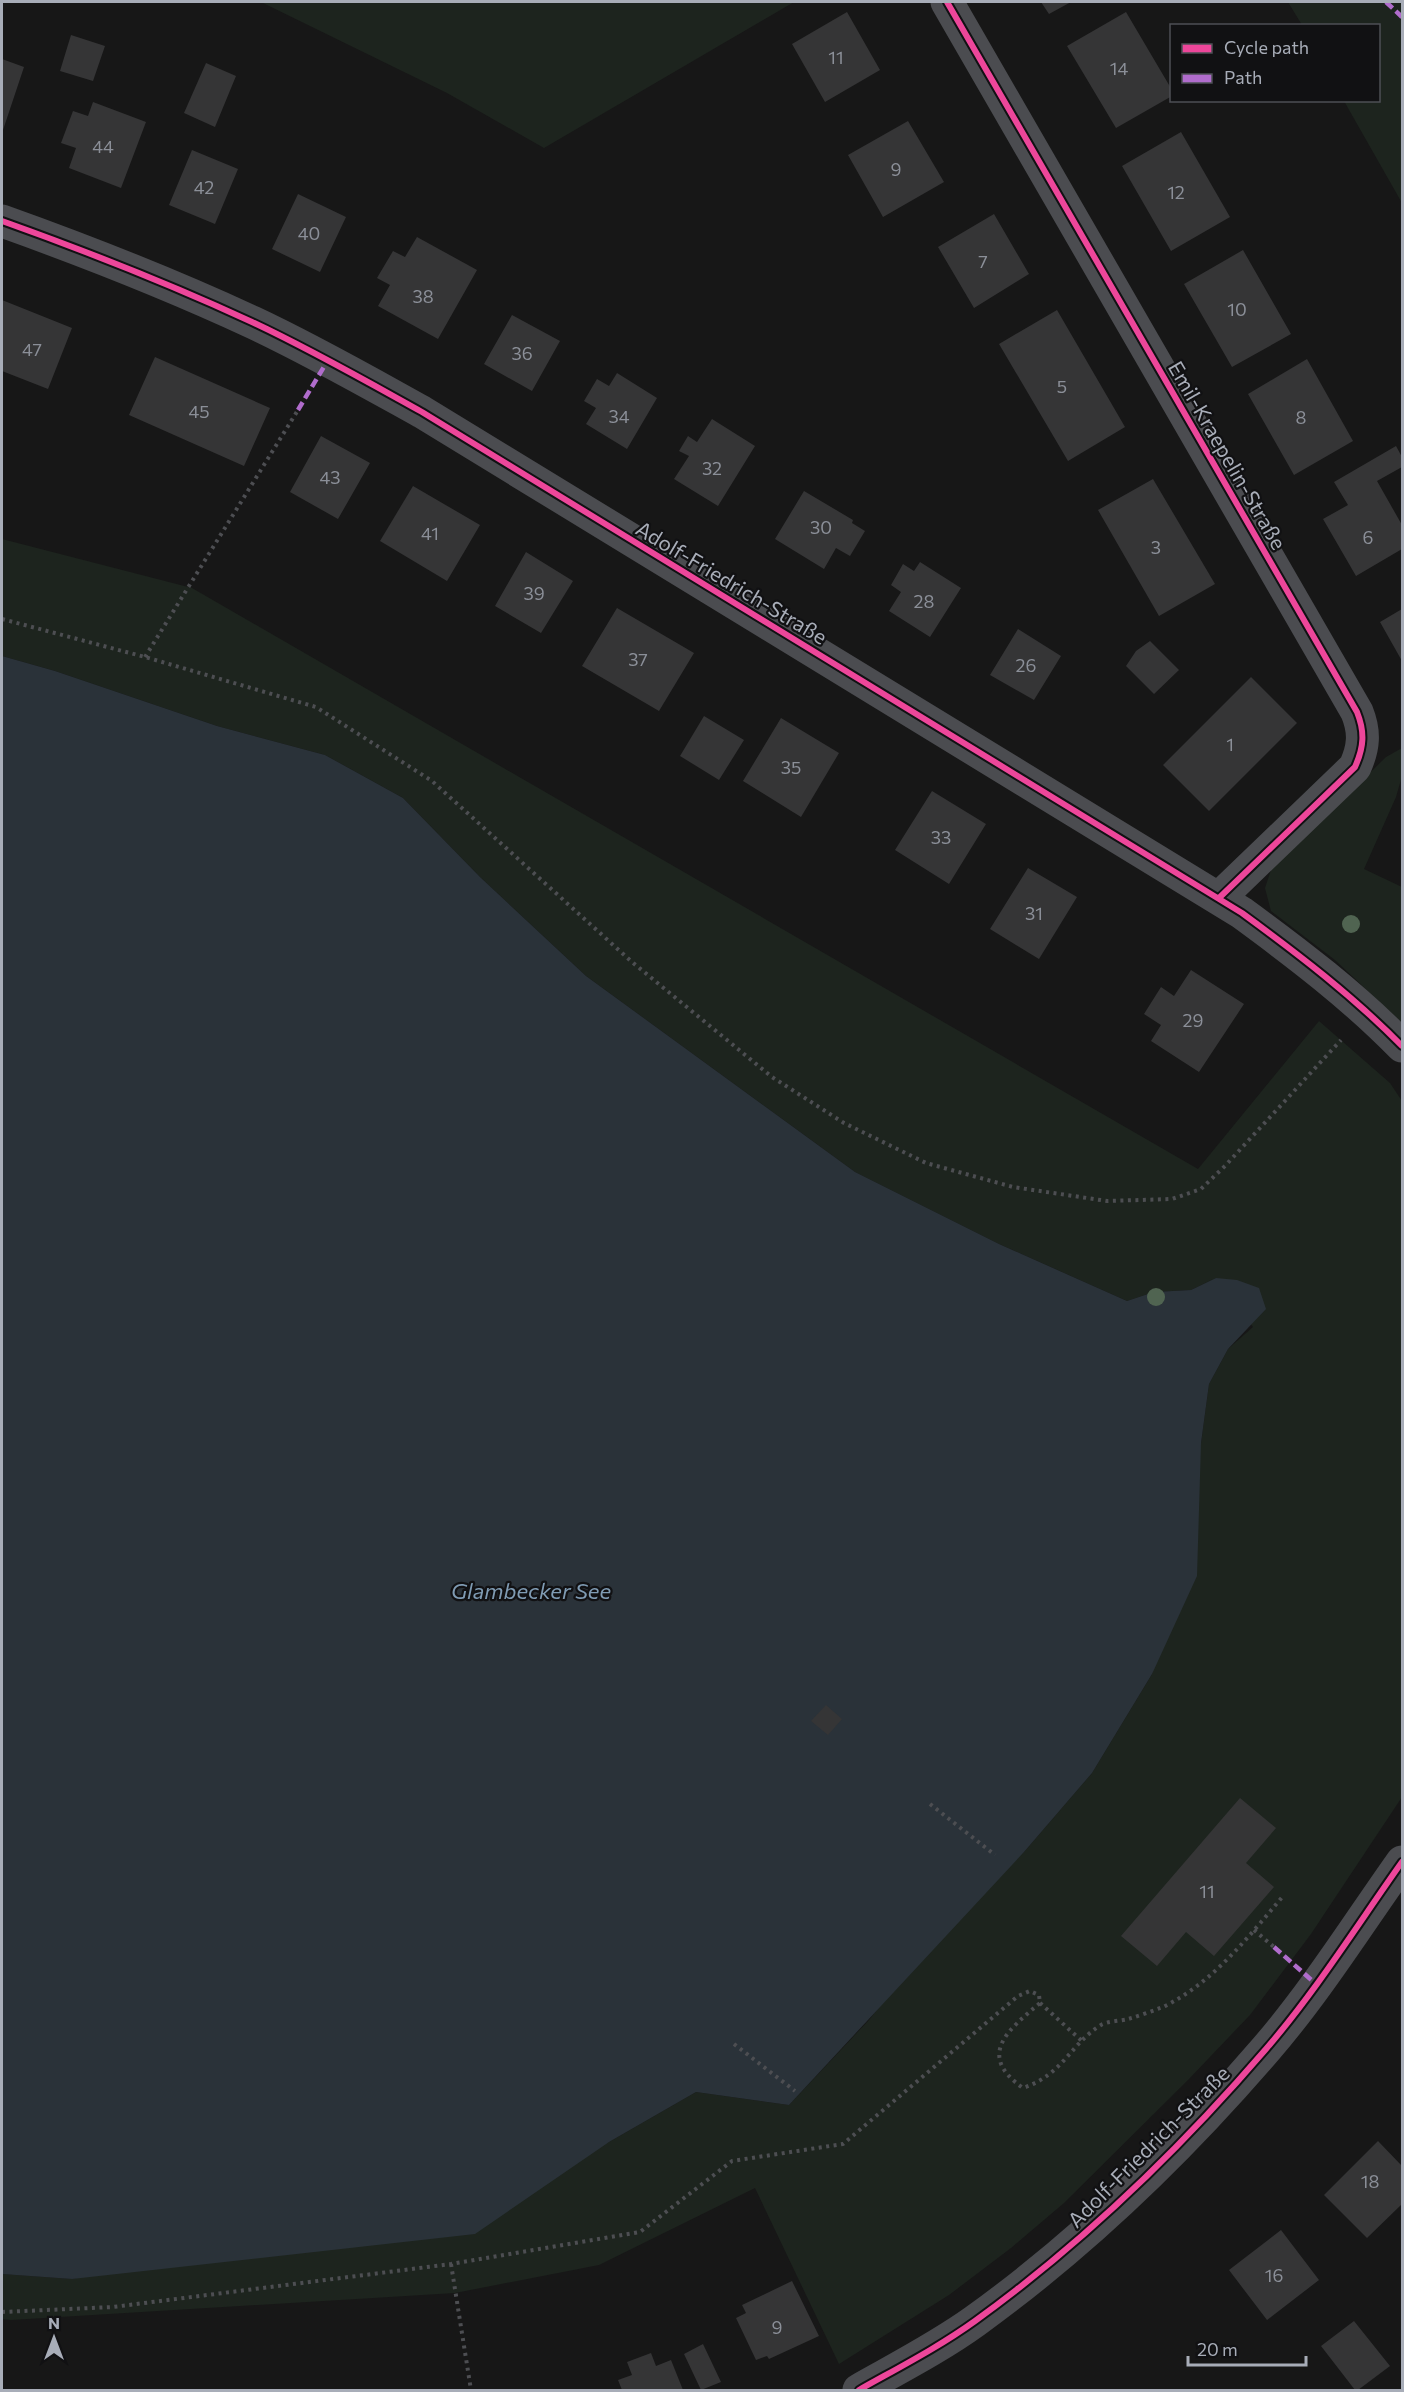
<svg xmlns="http://www.w3.org/2000/svg" width="1404" height="2392" viewBox="0 0 1404 2392" font-family="Commissioner,sans-serif">
<style>
.green{fill:#1d241e}
.water{fill:#2a3239}
.building{fill:#353536}
.lines{fill:none;stroke-linecap:round;stroke-linejoin:round}
.path{stroke:#4d4e52;stroke-width:4;stroke-dasharray:3 4.5;stroke-linecap:butt}
.street{stroke:#4b4c50;stroke-width:33}
.quiet{stroke:#b06ccc;stroke-width:4.5;stroke-dasharray:9 4.5;stroke-linecap:butt}
.cycleway-casing{stroke:#111113;stroke-width:10}
.cycleway{stroke:#ed469a;stroke-width:6}
.tree{fill:#506451}
.labels{text-anchor:middle;dominant-baseline:central;stroke-width:4.5;stroke-linejoin:round;paint-order:stroke}
.number-label{font-size:18px;fill:#8b8f98}
.street-label{font-size:21px;fill:#a8adb8;stroke:#111113}
.water-label{font-size:22px;font-style:italic;fill:#7f9bb3;stroke:#111113}
</style>
<rect width="100%" height="100%" fill="#171717"/>
<path class="green" d="M261,2h533l-250,146 -97,-55z
M1288,2h114v201l-58,-102 34,-1v-74l-76,-1z
M2,539l190,49 1006,581 121,-148 71,62 12,18v696l-91,137 -61,81 -62,65 -124,123 -53,45 -62,47 -110,69 -84,-176 -156,77 -144,28 -444,27 -9,-1v-45l71,5 536,-137 87,-50 93,13 80,-85 72,-92 83,-76 68,-79 60,-99 49,-231 8,-59 19,-35 25,-22 -37,-49 -25,12 -37,2 -27,9 -128,-57 -144,-72 -269,-196 -106,-99 -77,-79 -78,-43 -108,-29 -162,-55 -53,-15z
M1402,748v28l-6,21 -32,72 38,18v136l-67,-63 -64,-49 -6,-23 6,-18 115,-113z"/>
<path class="water" d="M2,656l53,15 162,55 108,29 78,43 77,79 106,99 269,196 144,72 128,57 27,-9 37,-2 25,-12 21,2 22,8 7,21 -38,40 -19,35 -8,59 -4,133 -45,98 -60,99 -68,79 -235,253 -93,-13 -87,50 -134,92 -403,45 -70,-5z"/>
<path class="building" d="M1041,2h30l-22,12z
M847,12l33,58 -55,32 -33,-58z
M1126,12l46,78v6l-56,32 -49,-82z
M71,35l34,11 -12,35 -33,-10z
M2,59l22,8 -22,66z
M206,63l30,13 -21,51 -31,-14z
M93,102l53,20 -25,66 -52,-20 7,-20 -15,-5 12,-32 15,5z
M908,121l36,61 -61,35 -35,-62z
M1181,132l49,85 -59,34 -49,-85z
M192,150l46,19 -23,55 -46,-19z
M298,194l48,23 -26,55 -48,-23z
M994,214l35,60 -55,34 -36,-61z
M417,237l60,33 -39,69 -60,-33 12,-21 -13,-7 16,-27 12,6z
M1243,250l48,84 -59,33 -48,-83z
M2,300l70,28 -24,61 -46,-18z
M1057,310l68,117 -57,34 -69,-117z
M512,315l48,26 -28,50 -48,-27z
M155,357l115,51 -26,58 -115,-51z
M1307,359l46,82 -59,34 -46,-81z
M617,373l40,25 -30,51 -41,-25 10,-16 -12,-7 13,-22 12,7z
M712,419l43,27 -37,60 -44,-27 15,-23 -10,-5 9,-15 9,6z
M321,436l49,27 -32,56 -48,-27z
M1396,446l6,11v10l-25,14 25,44v24l-46,27 -33,-57 25,-14 -14,-23z
M1153,479l62,105 -56,32 -61,-106z
M413,486l67,39 -33,56 -67,-40z
M804,491l49,29 -1,3 13,8 -15,25 -14,-8 -12,21 -49,-30z
M526,552l47,29 -32,52 -46,-27z
M920,562l41,26 -31,49 -41,-26 12,-19 -10,-7 12,-21 11,7z
M617,608l77,45 -35,58 -77,-45z
M1402,609v52l-22,-39z
M1018,629l43,27 -27,44 -44,-25z
M1150,641l29,29 -25,24 -28,-28 10,-15z
M1251,677l46,46 -88,88 -46,-46z
M704,716l40,24 -25,40 -39,-24z
M781,718l58,35 -38,64 -58,-36z
M932,791l54,33 -37,60 -54,-34z
M1028,868l49,29 -38,62 -49,-30z
M1191,970l53,34 -45,68 -48,-31 10,-16 -17,-11 17,-27 13,9z
M826,1705l16,14 -14,16 -17,-14z
M1240,1798l36,30 -30,35 28,24 -60,69 -28,-24 -29,34 -36,-30z
M1378,2141l24,25v38l-35,34 -43,-43z
M1281,2230l38,50 -52,40 -38,-50z
M792,2281l27,55 -50,23 -2,-3 -11,4 -20,-42 10,-5 -4,-8z
M1354,2321l36,45 -32,24h-3l-34,-44z
M703,2344l18,38 -20,8 -17,-36z
M651,2353l5,13 15,-6 12,30h-61l-4,-10 14,-5 -5,-13z"/>
<g class="lines">
<path class="path" d="M2,619l143,38 171,50 116,74 200,181 140,115 72,46 82,40 87,24 94,14 65,-2 29,-10 24,-23 116,-126
M145,657l153,-247
M930,1804l65,51
M1254,1930l20,17
M1040,2003l42,38
M734,2044l61,47
M451,2264l20,126
M2,2312l111,-5 338,-43 189,-32 92,-71 111,-17 175,-148 12,-5 9,4 1,8c-32,27 -64,52 -17,85 41,-14 47,-44 78,-63 7,-4 19,-4 27,-6 11,-3 24,-8 35,-12 50,-24 86,-71 121,-112"/>
<path class="street" d="M947,2l410,710c8,20 7,35 -2,55l-136,131
M2,221c84,30 168,63 250,101 58,27 114,59 170,90l820,501c56,41 111,83 160,133
M859,2390c39,-22 80,-43 116,-69 108,-78 205,-172 291,-272 50,-58 92,-125 136,-187"/>
<path class="quiet" d="M1386,2l16,15
M298,410l30,-50
M1274,1947l42,37"/>
<defs>
<path id="cycleway" d="M947,2l410,710c8,20 7,35 -2,55l-136,131
M2,221c84,30 168,63 250,101 58,27 114,59 170,90l820,501c56,41 111,83 160,133
M859,2390c39,-22 80,-43 116,-69 108,-78 205,-172 291,-272 50,-58 92,-125 136,-187"/>
</defs>
<use href="#cycleway" class="cycleway-casing"/>
<use href="#cycleway" class="cycleway"/>
</g>
<g class="tree">
<circle cx="1351" cy="924" r="9"/>
<circle cx="1156" cy="1297" r="9"/>
</g>
<g class="labels">
<g class="number-label">
<text x="836" y="57">11</text>
<text x="1119" y="68">14</text>
<text x="103" y="146">44</text>
<text x="896" y="169">9</text>
<text x="204" y="187">42</text>
<text x="1176" y="192">12</text>
<text x="309" y="233">40</text>
<text x="983" y="261">7</text>
<text x="423" y="296">38</text>
<text x="1237" y="309">10</text>
<text x="32" y="349">47</text>
<text x="522" y="353">36</text>
<text x="1062" y="386">5</text>
<text x="199" y="411">45</text>
<text x="619" y="416">34</text>
<text x="1301" y="417">8</text>
<text x="712" y="468">32</text>
<text x="330" y="477">43</text>
<text x="821" y="527">30</text>
<text x="430" y="533">41</text>
<text x="1368" y="537">6</text>
<text x="1156" y="547">3</text>
<text x="534" y="593">39</text>
<text x="924" y="601">28</text>
<text x="638" y="659">37</text>
<text x="1026" y="665">26</text>
<text x="1230" y="744">1</text>
<text x="791" y="767">35</text>
<text x="941" y="837">33</text>
<text x="1034" y="913">31</text>
<text x="1193" y="1020">29</text>
<text x="1207" y="1891">11</text>
<text x="1370" y="2181">18</text>
<text x="1274" y="2275">16</text>
<text x="777" y="2327">9</text>
</g>
<g class="street-label">
<text transform="translate(1228 455) rotate(60)">Emil-Kraepelin-Straße</text>
<text transform="translate(732 582) rotate(31)">Adolf-Friedrich-Straße</text>
<text transform="translate(1148 2146) rotate(-45)">Adolf-Friedrich-Straße</text>
</g>
<g class="water-label">
<text x="531" y="1590">Glambecker See</text>
</g>
</g>
<rect width="1404" height="2392" fill="none" stroke="#a8adb8" stroke-width="6"/>
<rect x="1170" y="24" width="210" height="78" fill="#111113" stroke="#4d4f55" stroke-width="1.5"/>
<rect x="1182" y="44" width="30" height="9" fill="#ed469a" stroke="#4d4f55" stroke-width="1.5"/>
<text x="1224" y="54" font-size="18" fill="#a8adb8">Cycle path</text>
<rect x="1182" y="74" width="30" height="9" fill="#b06ccc" stroke="#4d4f55" stroke-width="1.5"/>
<text x="1224" y="84" font-size="18" fill="#a8adb8">Path</text>
<g transform="translate(54 2338)" stroke="#111113" stroke-width="4.5" paint-order="stroke">
<path d="M0-4.5L10 22L0 15L-10 22Z" fill="#a8adb8"/>
<text y="-9" font-size="16" font-weight="bold" text-anchor="middle" fill="#a8adb8">N</text>
</g>
<path d="M1188 2356v9h118v-9" fill="none" stroke="#a8adb8" stroke-width="3"/>
<text x="1197" y="2356" font-size="18" fill="#a8adb8" stroke="#111113" stroke-width="4.5" paint-order="stroke">20 m</text>
</svg>
